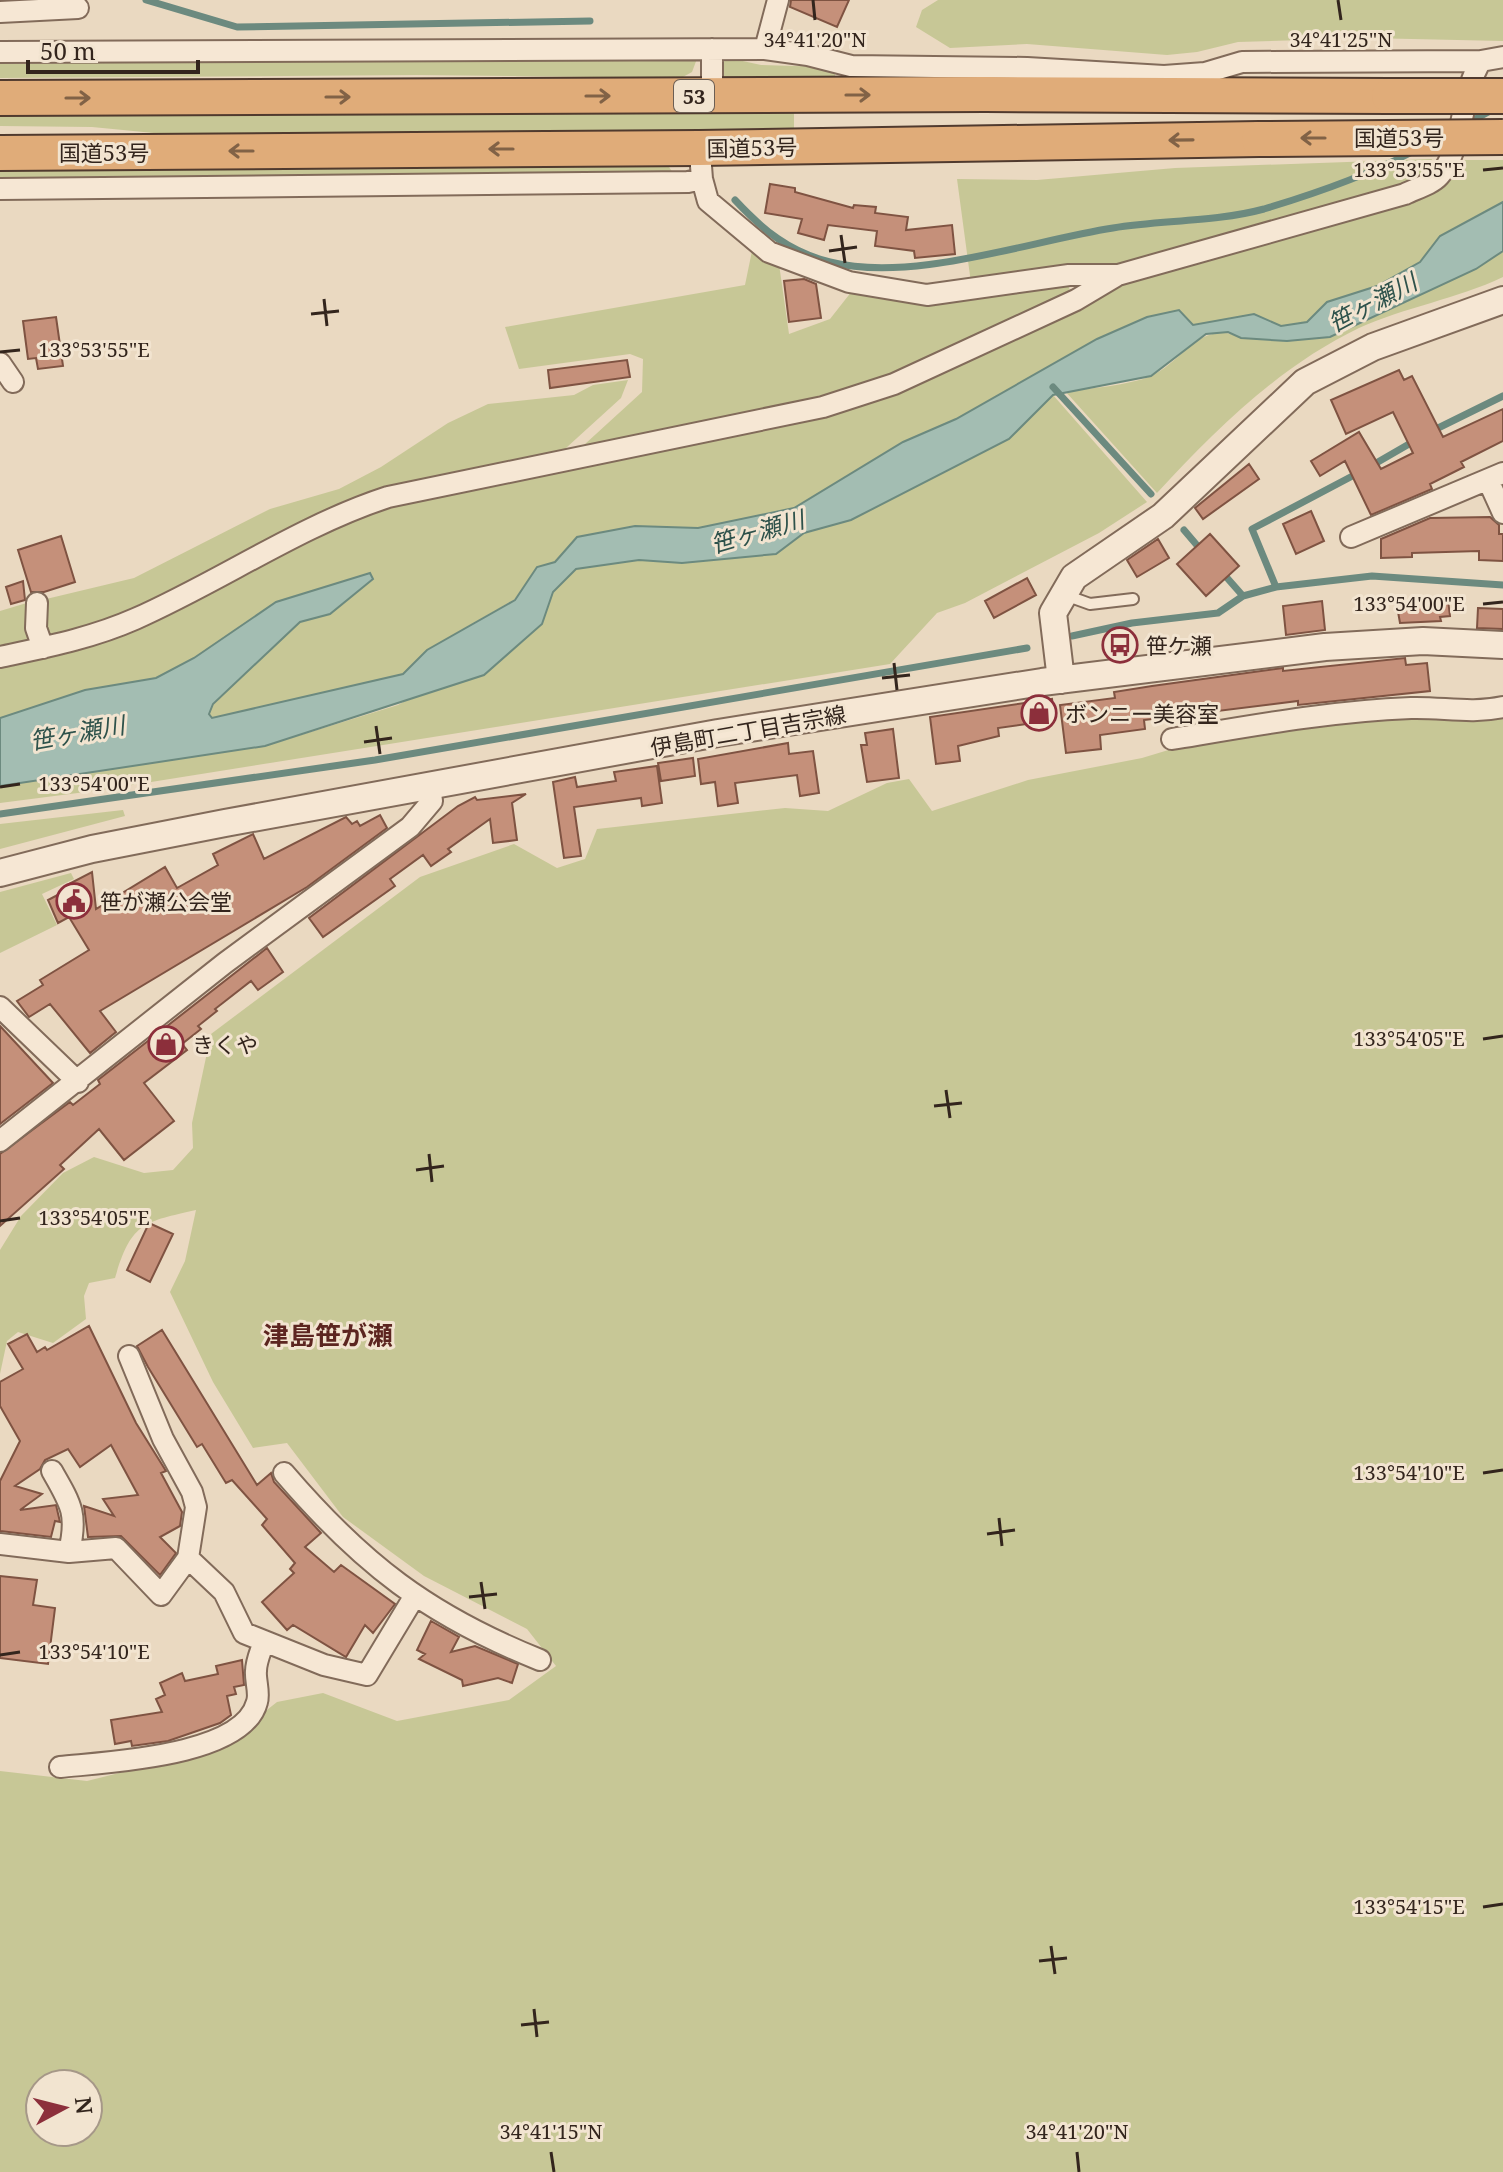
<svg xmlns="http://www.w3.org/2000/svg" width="1503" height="2172" viewBox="0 0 1503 2172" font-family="'Noto Serif','Noto Sans JP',serif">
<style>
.green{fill:#c7c796;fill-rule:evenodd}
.water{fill:#a3bdb2;stroke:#6c8a7f;stroke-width:2}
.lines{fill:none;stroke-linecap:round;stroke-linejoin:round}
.stream{stroke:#6c8a7f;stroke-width:7}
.building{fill:#c5907a;stroke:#7f5342;stroke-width:2}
.service-casing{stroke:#826b5a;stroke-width:14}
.minor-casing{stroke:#826b5a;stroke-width:24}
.tertiary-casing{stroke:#826b5a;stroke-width:30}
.trunk-casing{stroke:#503a2e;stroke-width:38}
.service{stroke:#f6e7d4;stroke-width:10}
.minor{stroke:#f6e7d4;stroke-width:20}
.tertiary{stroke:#f6e7d4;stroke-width:26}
.trunk{stroke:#e0ac79;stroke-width:34}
.trunk-bridge-casing{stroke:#503a2e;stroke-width:38;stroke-linecap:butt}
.trunk-bridge{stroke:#e0ac79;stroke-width:34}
.oneway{stroke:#816246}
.ticks{fill:none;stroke:#33251d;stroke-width:3}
.labels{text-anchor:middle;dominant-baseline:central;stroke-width:6;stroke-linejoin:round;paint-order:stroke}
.shield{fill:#f2e4d0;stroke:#6c5e53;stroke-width:2}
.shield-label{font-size:20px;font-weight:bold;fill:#33251d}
.street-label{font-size:22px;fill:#33251d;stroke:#f2e4d0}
.poi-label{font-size:22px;fill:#33251d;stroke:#f2e4d0;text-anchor:start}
.water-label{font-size:24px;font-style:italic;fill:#2e524b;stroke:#f2e4d0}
.quarter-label{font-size:26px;font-weight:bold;fill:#5c2520;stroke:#f2e4d0}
.ticks-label{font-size:20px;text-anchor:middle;fill:#33251d;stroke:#f2e4d0;stroke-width:6;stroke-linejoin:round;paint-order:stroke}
</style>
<rect width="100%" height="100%" fill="#ead9c1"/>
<path class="green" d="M938,0h565v41l-137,-3 -128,4 -41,10 -30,3 -140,-11 -77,4 -34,-21 6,-17z
M698,56l-6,16 -11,6 -264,-3 -417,3v-14z
M729,58l32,7 65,2 9,6v10l-105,-3 -8,-5 -3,-10z
M794,107v24l-599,6 -103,-10 -92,-1v-11z
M1432,159l-4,13 -27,16 -283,79 -147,16 -14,-104 80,1 138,-12z
M1465,160h38v42l-63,34 -20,26 -43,24 -50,16 -20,20 -26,4 -27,-12 -61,11 -46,-8 -50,22 -141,80 -53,23 -109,66 -96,20 -63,-2 -58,11 -22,25 -18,5 -22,32 -88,51 -24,24 -191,45 -3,-4 4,-11 87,-82 30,-8 40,-41 -94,29 -82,56 -38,20 -71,12 -85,28v-55l76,-17 270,-131 480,-102 294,-131 323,-98z
M659,165l10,2 6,9 -675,6v-11z
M752,251l27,13 10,70 41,-15 22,-28 216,-7 3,11 -180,81 -71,24 -247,55 69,-63 1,-33 -13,-5 -111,15 -14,-42 240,-42z
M1503,251v26c-46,22 -98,30 -144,51 -79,38 -143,101 -202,165l-92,-102c23,-2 65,-6 86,-15 32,-14 50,-58 90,-38l89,-1 146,-68z
M628,380l-7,18 -66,60 -167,32 -256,125 -86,26 -4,-41 92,-22 136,-69 69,-20 42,-22 67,-44 40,-19 86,-9 19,-10z
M1053,395l94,107 -48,31 -134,70 -28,10 -47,51 -789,126 -101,13v-17l265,-40 133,-41 144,-81 11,-32 23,-23 63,-9 43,3 94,-9 28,-21 47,-14 158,-80z
M30,602l6,42 -36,8v-41z
M1503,714v1458h-1503v-401l87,10 132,-33 58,-46 46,-9 74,28 112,-21 47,-34 -29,-37 -103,-53 -81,-59 -56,-74 -34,5 -40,-66 -43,-90 15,-31 11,-51c-53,12 -65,13 -81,68l-26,5 -5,13 2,23 -33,24 -35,-11 -11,9 -7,33v-124l21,-34 42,-43 31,-16 50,16 29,-3 20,-22 -1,-25 19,-89 209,-157 94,-33 43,24 28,-9 12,-30 188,-21 43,3 59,-28 22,-4 23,32 96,-31 114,-22 53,-16 61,-12 155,-13zM40,2084h48v48h-48z
M123,810l2,6 -125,33v-25z
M71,873l3,6 -32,15 15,31 -57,28v-61z"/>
<path class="water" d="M1503,202v49l-27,18 -146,68 -43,4 -46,-3 -13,-6 -22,2 -55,42 -98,19 -44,44 -158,81 -47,13 -28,21 -94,9 -43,-3 -63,9 -23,23 -11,32 -58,51 -219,71 -265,40v-68l85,-28 71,-12 38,-20 82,-56 94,-29 3,6 -43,35 -30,8 -87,82 -4,10 3,4 191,-44 24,-24 88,-50 22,-33 18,-5 22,-25 58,-11 63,2 96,-20 109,-66 53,-23 141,-80 50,-22 32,-7 14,15 61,-11 27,12 26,-4 20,-20 50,-16 43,-24 20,-26z"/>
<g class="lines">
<path class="stream" d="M146,0l91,27 353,-6
M1466,124l28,-15
M735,200c28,30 54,52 95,62 83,21 199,-21 283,-34 49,-8 103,-6 151,-19 50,-15 102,-33 148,-57
M1053,387l98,107
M1430,432l73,-36
M1371,466l45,-26
M1184,530l17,20
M1221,571l22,25
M1276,587l-24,-58 108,-57
M1072,636l60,-13 86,-10 25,-17 33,-9 96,-11 131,9
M0,814l375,-54 652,-112"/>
</g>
<path class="building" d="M791,0h58l-12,27 -47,-20z
M770,184l25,4v4l58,16 1,-3 22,2 -1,6 33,4 -2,13 46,-5 3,29 -40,4 -1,-7 -39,-5 2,-15 -49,-6 -4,15 -26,-7 4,-14 -37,-6z
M804,279l12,5 5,34 -32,4 -5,-41z
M56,317l7,49 -25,3 -2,-11 -8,1 -5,-38z
M627,360l3,17 -80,11 -2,-18z
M1399,370l5,10 8,-4 31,61 60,-28v32l-42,21 3,5 -34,17 2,5 -61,26 -26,-54 -25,15 -9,-15 48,-29 22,37 32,-16 -20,-41 -47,22 -15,-34z
M1249,464l10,15 -56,40 -8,-11z
M1311,511l13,30 -28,13 -13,-30z
M1490,517l9,8v9h4v27l-24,-1v-9l-67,2v4l-31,1v-19l49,-21z
M1210,534l29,32 -33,30 -29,-32z
M61,536l14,46 -31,10h-13l-13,-42z
M1158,539l11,19 -32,19 -10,-17z
M1027,578l9,17 -42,23 -9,-17z
M23,581l2,19 -14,4 -5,-17z
M1448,600l2,16 -10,1 1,4 -41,2 -3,-17z
M1322,601l3,29 -39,5 -3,-29z
M1478,608l25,1v20l-26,-1z
M1405,658l1,7 21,-2 3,28 -132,14v-4l-154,19 1,9 -45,6 1,14 -35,4 -6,-48 55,-7 -1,-6 38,-6 131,-18v3z
M1052,699l3,21 -57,8 1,8 -41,10 2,15 -24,3 -6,-47z
M893,729l6,49 -32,4 -6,-37h6l-2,-12z
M788,743l1,11 24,-3 6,42 -19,3 -3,-21 -62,8 3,20 -20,3 -3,-24 -14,2 -3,-25z
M693,758l2,18 -34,5 -3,-18z
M657,766l5,37 -20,3 -1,-8 -67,9 7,49 -17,2 -11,-76 22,-5 2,10 39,-6 -2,-9z
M526,794l-14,9 5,37 -24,3 -3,-24 -42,30 3,3 -20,14 -8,-11 -33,24 5,7 -72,51 -14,-19 149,-112 17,-9 2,3z
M380,815l7,13 -80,59 -207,124 16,21 -26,21 -40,-49 -21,13 -12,-16 26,-16 -3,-5 49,-30 -20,-33 -11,6 -10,-23 23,-12 -2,-4 23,-12 4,37 69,-42 12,21 41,-23 -5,-11 40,-20 11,25 82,-42 6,7 5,-3 3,5z
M267,948l16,24 -25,18 -7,-9 -36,28 2,2 -19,15 3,3 -19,15 5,6 -43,33 30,38 -50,39 -25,-31 -39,36 4,4 -64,57v-72l70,-52 3,3 27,-21 -2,-4z
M0,1026l53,57 -53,41z
M149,1223l24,11 -23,48 -23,-12z
M89,1326l47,97 30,48 -5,2 21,39 -2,14 -20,11 16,16 -16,22 -39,-39 -33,1 -4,-31 30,10 -11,-17 35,-4 -27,-50 -31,22 -12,-18 -23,11 -5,9 -25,17 27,8 -22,16 36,-5 4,17 -5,-1 -4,16 -51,-6v-50l20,-40 -20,-35v-24l23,-13 -15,-25 19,-10 10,18 8,-5 2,3z
M162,1330l95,155 14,-12 3,9 47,51 -16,14 29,25 7,-7 54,39 -22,29 -8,-8 -19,32 -53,-32 -6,5 -25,-28 32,-29 -4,-4 5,-6 -33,-38 5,-6 -35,-39 -6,3 -24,-39 -5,3 -49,-80 -11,-21z
M0,1576l37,4 -4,25 22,3 -7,56 -48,-6z
M431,1621l28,16 -8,15 24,-6 43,18 -6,19 -14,-5 -35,8 -1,-6 -43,-21 6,-5 -8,-4z
M242,1660l2,25 -10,2 2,7 -9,2 4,19 -11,8 -52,18 -36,5 -1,-5 -16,3 -4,-24 51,-8 -6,-13 9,-4 -5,-12 22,-10 3,8 33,-7 -2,-8z"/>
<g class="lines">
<defs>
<path id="service" d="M1065,595l25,9 43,-5"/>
<path id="minor" d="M0,12l78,-4
M712,49v47
M765,49l13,-49
M0,52l765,-3 43,6 43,11 176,2 137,8 41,-3 37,-11 239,-1
M702,179l6,22 61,51 80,30 78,13 142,-20h49l287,-81c10,-5 27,-10 34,-18 25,-27 21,-82 42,-115l22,-4
M0,189l688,-7 14,-3 -1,-13
M0,363l13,19
M1488,480l15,33
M1351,537l152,-64
M37,603l-1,25 7,20
M0,657c46,-10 92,-19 135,-38 86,-38 164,-93 253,-122l435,-90 71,-23 182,-84 42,-25
M1172,739c78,-13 159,-28 239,-31 32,-1 60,6 92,-1
M0,1007l78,75
M0,1141l225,-178 185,-136 22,-26 -2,-15
M129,1356l34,83 29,53 4,15 -8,51
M52,1471c19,33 26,43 17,81
M284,1473c78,91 144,142 256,187
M0,1544l69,8 47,-4 45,47 27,-37 36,34 20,41 80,32 43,10 47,-78
M60,1767c46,-5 183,-10 197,-65 3,-9 -2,-22 -1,-31 0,-10 5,-20 8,-30"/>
<path id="tertiary" d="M1061,680l-8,-67 21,-36 89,-61 142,-134 68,-35 130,-47
M0,873l92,-24 133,-26 493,-90 324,-51 283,-35 98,-6 80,4"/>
<path id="trunk" d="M0,98l985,-4 404,2
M0,153l699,-5 560,-9"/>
</defs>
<use href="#service" class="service-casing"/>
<use href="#minor" class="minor-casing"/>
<use href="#tertiary" class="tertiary-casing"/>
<use href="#trunk" class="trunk-casing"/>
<use href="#service" class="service"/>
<use href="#minor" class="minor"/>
<use href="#tertiary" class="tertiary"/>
<use href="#trunk" class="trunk"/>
<defs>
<path id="trunk-bridge" d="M1389,96h114
M1259,139l244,-2"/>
</defs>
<use href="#trunk-bridge" class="trunk-bridge-casing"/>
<use href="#trunk-bridge" class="trunk-bridge"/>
</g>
<defs><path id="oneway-shaft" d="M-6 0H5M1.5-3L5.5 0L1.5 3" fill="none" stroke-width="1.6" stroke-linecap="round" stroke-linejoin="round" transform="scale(2)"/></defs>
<g class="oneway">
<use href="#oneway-shaft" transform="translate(858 95)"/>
<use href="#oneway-shaft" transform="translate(598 96)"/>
<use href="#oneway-shaft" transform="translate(338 97)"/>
<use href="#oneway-shaft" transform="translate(78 98)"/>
<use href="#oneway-shaft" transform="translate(1313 138) rotate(180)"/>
<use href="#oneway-shaft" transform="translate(1181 140) rotate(179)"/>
<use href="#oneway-shaft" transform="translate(501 149) rotate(180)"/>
<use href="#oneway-shaft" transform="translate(241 151) rotate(180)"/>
</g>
<path class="ticks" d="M813,0l2,20M1338,0l3,20M1483,170l20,-2M841,235l4,28M829,251l28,-4M324,299l3,27M311,314l28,-3M0,352l20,-2M1483,604l20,-2M894,663l3,27M882,678l28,-3M376,726l4,28M364,742l28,-4M0,787l20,-3M1483,1039l20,-3M946,1090l4,28M934,1106l28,-3M429,1154l3,28M416,1170l28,-4M0,1221l20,-3M1483,1473l20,-3M999,1518l3,28M987,1534l28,-4M481,1582l4,27M469,1597l28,-3M0,1655l20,-3M1483,1907l20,-3M1051,1946l4,28M1039,1961l28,-3M534,2009l3,28M521,2025l28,-3M551,2152l3,20M1077,2152l2,20"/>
<defs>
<symbol id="bus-ring" viewBox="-11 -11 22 22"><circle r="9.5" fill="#f2e4d0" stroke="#8c2f3b" stroke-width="1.5"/><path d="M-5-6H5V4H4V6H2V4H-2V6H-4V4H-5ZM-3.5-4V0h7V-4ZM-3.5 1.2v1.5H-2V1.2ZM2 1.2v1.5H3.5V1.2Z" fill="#8c2f3b"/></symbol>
<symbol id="shop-ring" viewBox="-11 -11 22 22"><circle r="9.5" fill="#f2e4d0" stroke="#8c2f3b" stroke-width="1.5"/><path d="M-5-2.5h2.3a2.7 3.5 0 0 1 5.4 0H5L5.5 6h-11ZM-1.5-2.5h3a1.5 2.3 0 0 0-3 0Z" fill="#8c2f3b"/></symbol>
<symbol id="civic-ring" viewBox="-11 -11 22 22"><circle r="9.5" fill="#f2e4d0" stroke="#8c2f3b" stroke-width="1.5"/><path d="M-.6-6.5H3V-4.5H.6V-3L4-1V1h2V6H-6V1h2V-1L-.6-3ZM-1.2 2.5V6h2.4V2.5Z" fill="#8c2f3b"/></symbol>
</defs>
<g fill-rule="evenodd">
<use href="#bus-ring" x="1100" y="625" width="40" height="40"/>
<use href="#shop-ring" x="1019" y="693" width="40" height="40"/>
<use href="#civic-ring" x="54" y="881" width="40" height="40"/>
<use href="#shop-ring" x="146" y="1024" width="40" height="40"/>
</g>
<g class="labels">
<rect class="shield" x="674" y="80" width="40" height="32" rx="6"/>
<g class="shield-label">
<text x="694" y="96">53</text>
</g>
<g class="street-label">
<text x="1399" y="137">国道53号</text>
<text transform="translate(752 147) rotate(-1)">国道53号</text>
<text x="104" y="152">国道53号</text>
<text transform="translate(748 730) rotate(-10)">伊島町二丁目吉宗線</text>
</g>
<g class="poi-label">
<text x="1146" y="645">笹ケ瀬</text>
<text x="1065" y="713">ボンニー美容室</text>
<text x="100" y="901">笹が瀬公会堂</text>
<text x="192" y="1044">きくや</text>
</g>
<g class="water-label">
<text transform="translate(1372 302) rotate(-28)">笹ヶ瀬川</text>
<text transform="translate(757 531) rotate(-16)">笹ヶ瀬川</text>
<text transform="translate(77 732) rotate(-10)">笹ヶ瀬川</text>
</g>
<g class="quarter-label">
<text x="328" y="1335">津島笹が瀬</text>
</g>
</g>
<g class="ticks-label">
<text x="815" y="47">34°41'20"N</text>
<text x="1341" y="47">34°41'25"N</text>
<text x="1409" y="177">133°53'55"E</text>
<text x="94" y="357">133°53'55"E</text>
<text x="1409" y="611">133°54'00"E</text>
<text x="94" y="791">133°54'00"E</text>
<text x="1409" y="1046">133°54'05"E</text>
<text x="94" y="1225">133°54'05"E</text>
<text x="1409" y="1480">133°54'10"E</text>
<text x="94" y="1659">133°54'10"E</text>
<text x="1409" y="1914">133°54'15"E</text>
<text x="551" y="2139">34°41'15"N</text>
<text x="1077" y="2139">34°41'20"N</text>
</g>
<g transform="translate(64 2108) rotate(83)"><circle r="38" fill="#f2e4d0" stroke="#a69888" stroke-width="2"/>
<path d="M0-6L14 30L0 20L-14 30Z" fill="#8c2f3b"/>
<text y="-12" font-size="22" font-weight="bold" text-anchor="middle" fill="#33251d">N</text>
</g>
<path d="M28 60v12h170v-12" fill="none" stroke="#33251d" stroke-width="4"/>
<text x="40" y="60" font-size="24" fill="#33251d" stroke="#f2e4d0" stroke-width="6" paint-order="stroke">50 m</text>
</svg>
